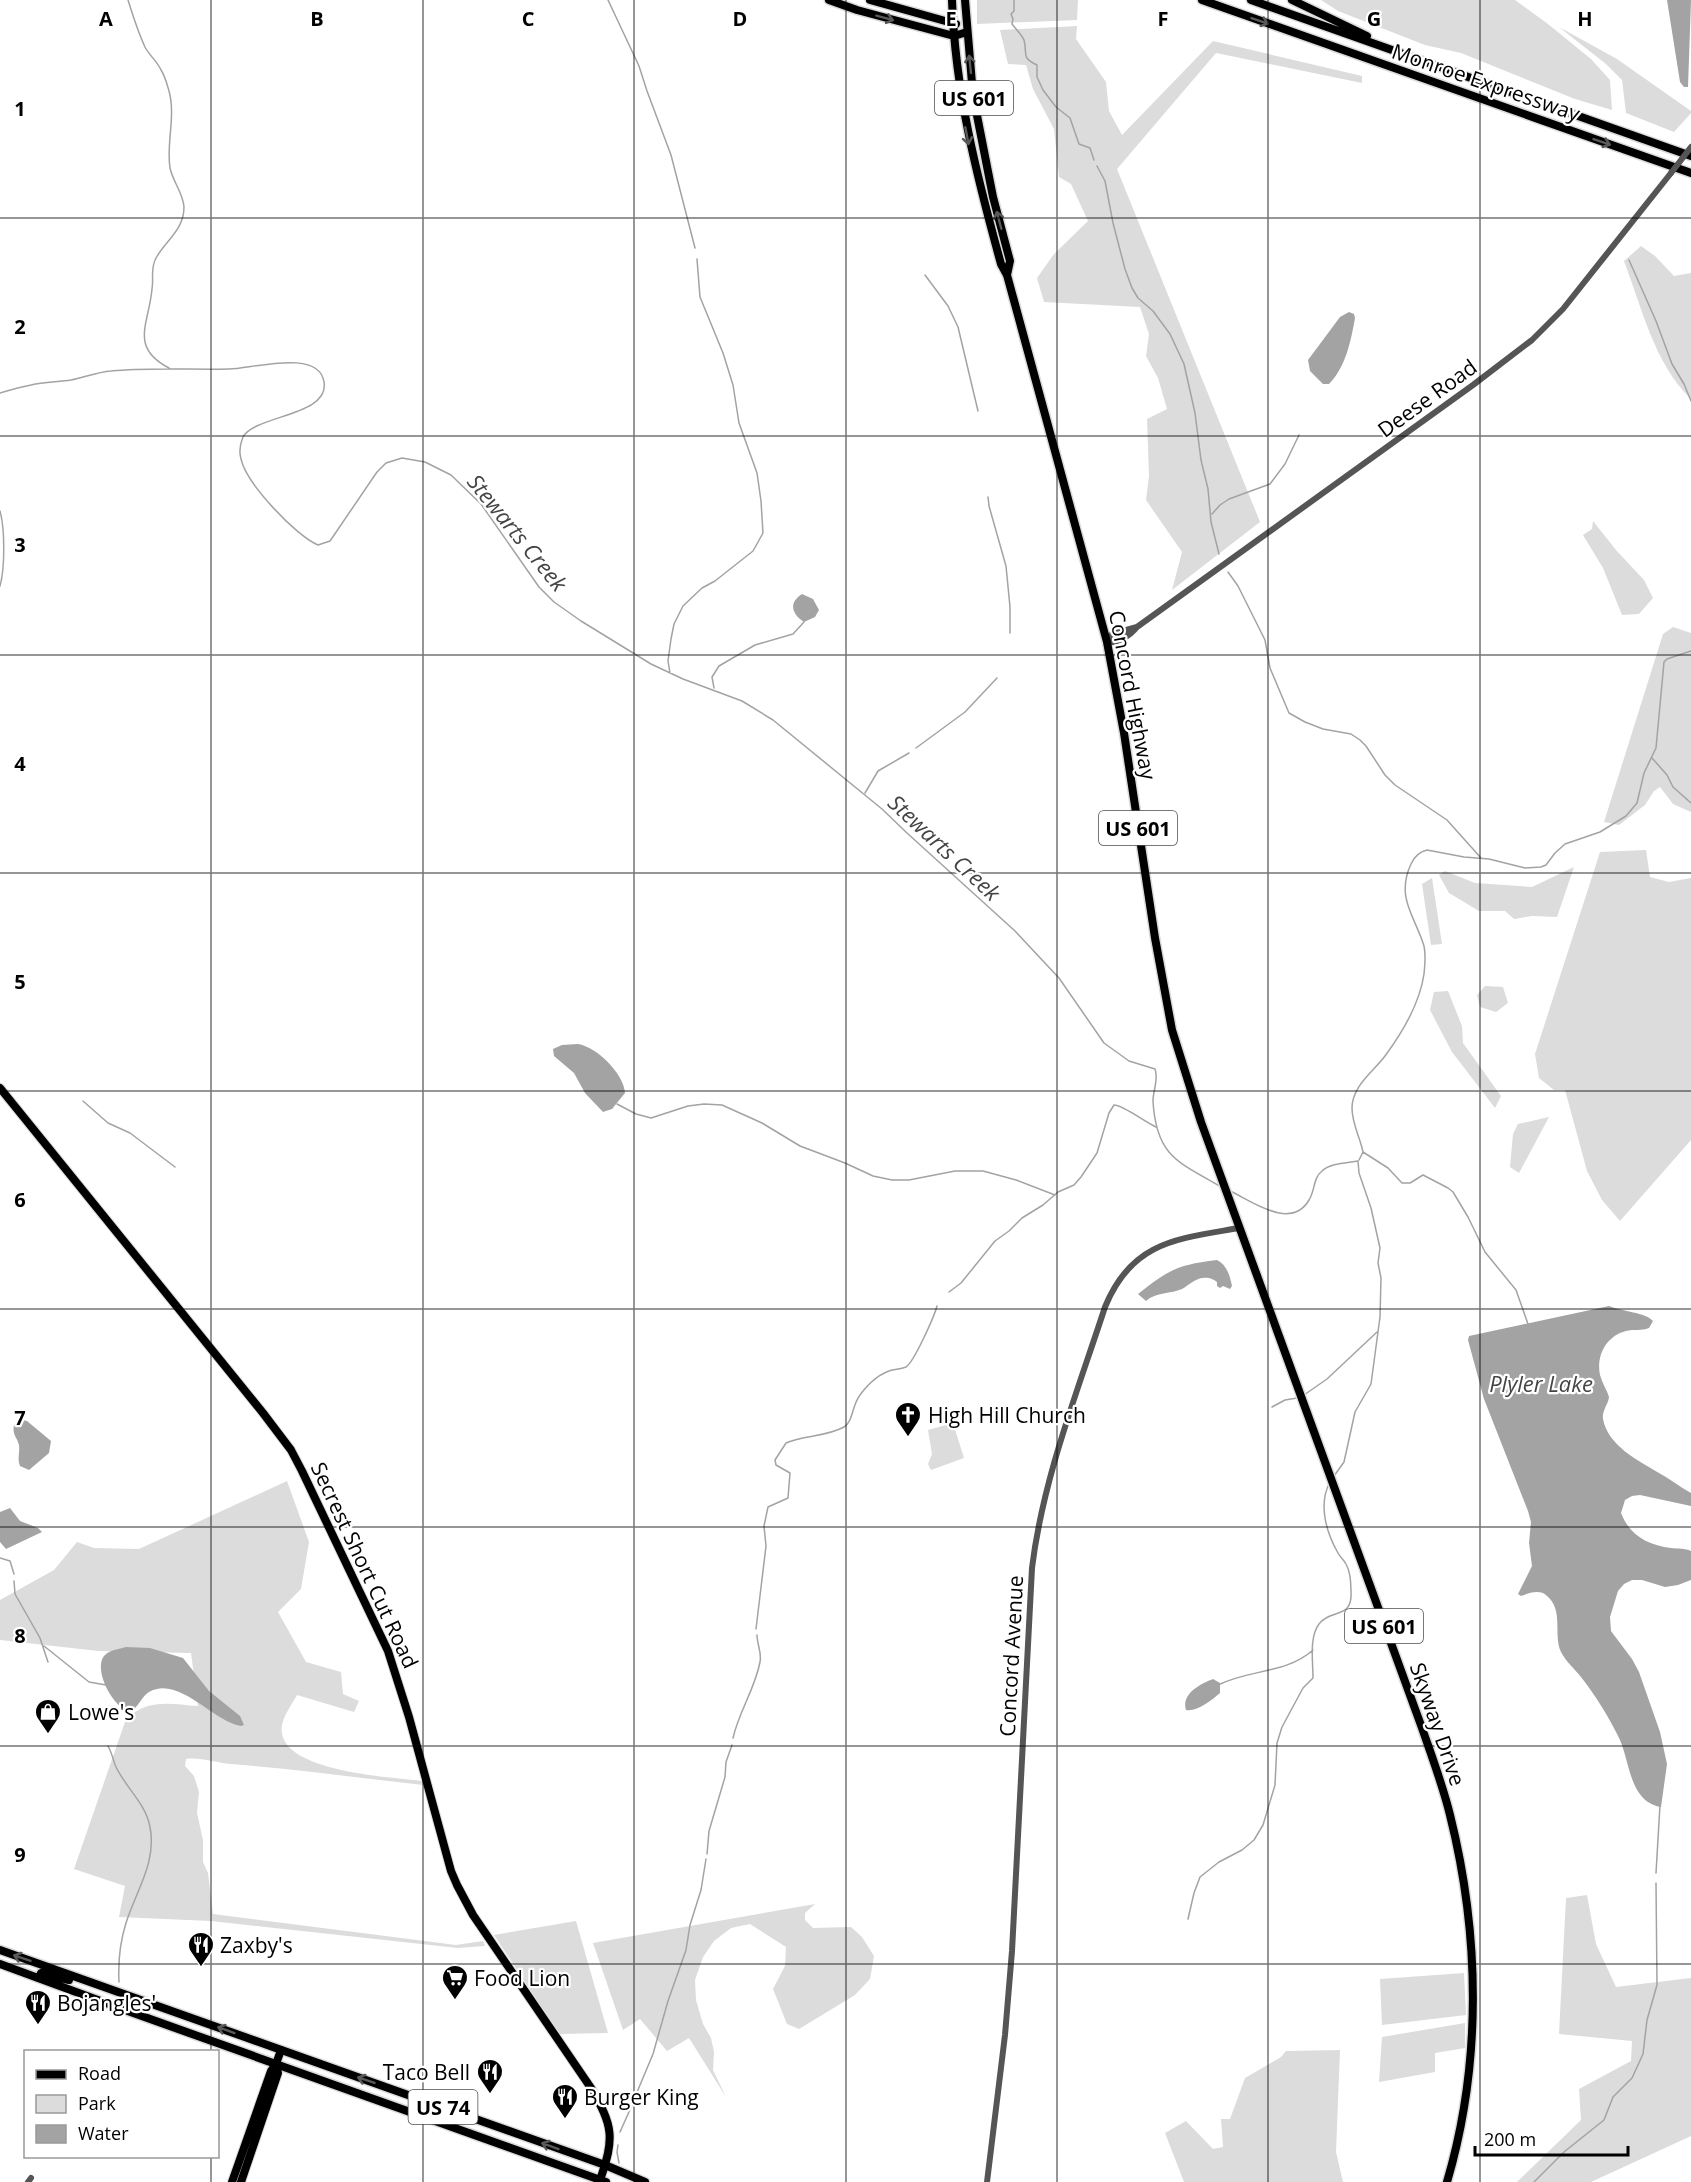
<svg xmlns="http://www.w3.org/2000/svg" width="1691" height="2182" viewBox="0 0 1691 2182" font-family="'Open Sans',sans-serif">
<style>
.green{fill:#dcdcdc}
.water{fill:#a3a3a3}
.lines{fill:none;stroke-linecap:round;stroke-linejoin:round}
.stream{stroke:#a3a3a3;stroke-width:1.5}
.major-casing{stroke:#dbdbdb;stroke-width:10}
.highway-casing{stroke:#dbdbdb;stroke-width:11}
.minor{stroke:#555;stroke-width:6}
.major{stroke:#000;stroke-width:8}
.highway{stroke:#000;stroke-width:8}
.minor-bridge{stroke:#555;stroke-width:6}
.oneway{stroke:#595959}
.grid{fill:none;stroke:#000;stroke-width:1.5;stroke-opacity:0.55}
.labels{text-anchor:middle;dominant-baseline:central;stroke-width:4.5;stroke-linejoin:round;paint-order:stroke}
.shield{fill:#fff;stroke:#4c4c4c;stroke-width:1.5}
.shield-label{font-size:20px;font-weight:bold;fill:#000}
.street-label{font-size:21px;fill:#000;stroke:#fff}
.poi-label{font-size:21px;fill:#000;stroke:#fff;text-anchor:start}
.water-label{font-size:22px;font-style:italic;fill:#444;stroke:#fff}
.grid-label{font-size:20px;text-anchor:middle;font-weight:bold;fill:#000;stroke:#fff;stroke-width:4.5;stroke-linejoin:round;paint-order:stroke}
</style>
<rect width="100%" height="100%" fill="#fff"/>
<path class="green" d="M977,0h101l-1,20 -100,4z
M1321,0h194l33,24 43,35 19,21 2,30 -37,-11 -114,-46 -36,-8 -87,-34z
M1077,26l-1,13 30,43 3,29 13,24 91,-94 149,35v7l-146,-30 -99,116 143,353 -88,68 10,-38 -36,-52 3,-24 -2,-57 20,-10 -9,-31 -12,-22 3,-22 -9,-27 -96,-5 -7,-24 17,-24 34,-33 -17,-37 -12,-7 -5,-48 -21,-40 -7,-24 -18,-1 -8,-34z
M1559,27l58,32 74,52v2l-17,19 -48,-19 -4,-33 -16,-16z
M1641,246l14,10 19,20 17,-3v126c-37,-36 -49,-91 -67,-138z
M1593,521l23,29 28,30 9,18 -14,16 -17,1 -19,-47 -20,-33 9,-6z
M1673,627l18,6v179l-18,-8 -13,-17 -6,4 -9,14 -26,20 -15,-3 59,-188z
M1646,850l4,27 19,5 22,-4v262l-71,81 -18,-21 -15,-29 -22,-81h-11l-15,-12 -4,-24 65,-202z
M1574,867l-17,50 -25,-1 -18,3 -9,-8h-26l-30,-18 -10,-18 6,-4 30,12 57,4z
M1432,878l10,66 -11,1 -9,-61z
M1485,986l18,1 5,16 -12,9 -16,-5 -3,-12z
M1448,991l14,35 1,17 38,53 -6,12 -43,-56 -22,-42 4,-18z
M1549,1117l-30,56 -9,-6 3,-33 5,-10z
M953,1423l11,35 -33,12 -3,-6 4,-10 -4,-24z
M287,1481l22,61 -8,47 -23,23 28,50 35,10 2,22 16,7 -5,11 -57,-17c-5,9 -13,20 -15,30 -8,47 110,52 140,56l1,4c-64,-7 -128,-16 -192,-21 -15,-1 -30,-7 -45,-5l-1,7 9,10 5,16 -2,21 6,27v22l5,11 5,41 243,31 27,-4 2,5 -27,2 -247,-27 -92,-4 6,-31 -51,-17 52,-150c23,-21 44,-15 72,-13l-7,-53 -93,-2 -98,-11v-40l54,-30 23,-28 17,6 45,1z
M1587,1895l9,49 20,43 75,-9v158l-100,46h-74l64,-62 -2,-31 52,-28 1,-20 -73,-7 7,-136z
M815,1904l-10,9v7l8,8 38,-1 11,10 12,19 -4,23 -15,16 -56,34 -12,-5 -14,-35 12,-23 1,-19 -36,-23 -19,4 -17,13 -11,16 -8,23 1,20 7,24 8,14 3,14 -1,18 13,27 -37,-59 -22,13 -27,-32 -17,11 -30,-87z
M576,1921l32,112 -49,1 -65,-99z
M1464,1973l2,42 -84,10 -2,-46z
M1465,2023v25l-30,5v19l-56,10 3,-45z
M1340,2050l-4,102 7,30h-159l-19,-49 21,-12 27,28 10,-2 -2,-28h9l15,-41 36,-21 5,-6z"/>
<path class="water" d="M1667,0h24l-3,87h-4l-4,-5z
M1349,312l5,2 1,4c-4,22 -9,49 -26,66h-6l-13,-13 -2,-11 32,-43z
M802,594l11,5 6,11 -4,7 -11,5c-12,-8 -16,-19 -2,-28z
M578,1044c19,3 46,30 47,49l-13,16 -9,3 -18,-19 -11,-20 -20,-17 -1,-7 9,-4z
M1217,1260c10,5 13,16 15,26l-2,3 -7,-3 -3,2 -3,-2v-4c-4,-3 -8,-5 -14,-4 -7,0 -14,7 -21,11 -11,5 -26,3 -36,12l-8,-7c32,-25 39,-29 79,-34z
M1609,1306c14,6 36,6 44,15l-4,7c-8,3 -15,1 -23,3 -20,5 -30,25 -26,44 2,8 7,15 9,22 -1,8 -7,13 -6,22 5,27 36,42 56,54 11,6 21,14 32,20v13l-51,-11 -8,1 -7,4 -4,13c9,23 27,32 50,35 7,1 14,0 20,3v29l-13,5 -13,2 -23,-7h-10l-8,4 -6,7 -8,26 1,14 21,28 7,13 21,60 7,32 -6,43c-31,-5 -31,-44 -41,-67 -10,-21 -24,-44 -39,-63 -6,-8 -15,-15 -20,-25 -8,-17 3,-42 -14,-56 -7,-7 -18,-3 -26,0l-3,-2 14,-28 -3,-23 2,-21 -3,-11 -44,-112 -16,-59 1,-4z
M22,1420l5,1 24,20 -2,12 -20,17 -9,-4c-3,-7 0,-13 -1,-21 -2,-8 -7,-10 -5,-20z
M10,1508l10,13 18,7 4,4 -36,17 -6,-7v-30z
M126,1647l24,1 33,10 26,33 31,25 4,9 -3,1c-28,-4 -62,-51 -92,-34 -8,5 -10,15 -19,20 -17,-4 -37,-42 -26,-56 5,-6 15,-7 22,-9z
M1213,1679l7,4v10c-8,7 -23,19 -34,17 -5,-16 14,-26 27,-31z"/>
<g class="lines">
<path class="stream" d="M128,0c5,16 10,32 17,47 4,8 12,14 16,23 4,6 6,14 8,21 7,25 -3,53 1,77 3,14 13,25 14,39 0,23 -18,33 -28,51 -6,11 -2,19 -4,31 -3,35 -23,58 17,79
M608,0l31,66 8,25 24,64 24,93
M1014,0v11l-3,3 2,5 -1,5c4,5 10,11 12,16 4,14 -4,17 13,25v12l6,13 13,17 14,11 9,26 11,4 4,12
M1097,166l8,15 8,42 12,46 7,19 6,10 15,13 17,23 14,30 11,49 6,47 7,29 3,33 8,32
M1629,260l27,61 16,43 12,20 7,17
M925,275l23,31 10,21 20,84
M0,393c10,-3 21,-6 31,-8 13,-3 27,-3 40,-5 14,-3 27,-8 40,-9 39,-4 79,-1 118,-2 22,0 90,-21 95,13 6,34 -69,33 -81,55 -3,7 -4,15 -2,22 5,24 55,77 77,86l12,-4 47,-69 9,-9 16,-5 23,4 26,13 30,29 58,83 15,15 27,19 70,43 32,15 59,22 31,19 109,89 25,24 108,98 44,47 45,65 25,18 26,8c4,10 -2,21 -2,32 3,54 24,61 67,85
M988,497l1,9 17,60 4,41v26
M0,511c5,18 5,57 0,75
M1212,514l8,-9 9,-6 41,-15 15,-20 14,-29
M1228,572l10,14 27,54 5,28 19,45 16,9 18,7 28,5 9,6 6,6 19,29 10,10 52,35 34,38
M670,673l-2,-12 3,-22 3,-15 9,-18 19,-18 13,-7 38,-30 10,-18 -2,-32 -4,-28 -18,-50 -6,-38 -10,-32 -23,-56 -3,-38
M714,688l-2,-11 7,-11 36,-21 38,-11 11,-12
M916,748l49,-36 32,-34
M1652,758l15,17 6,12 18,16
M865,793l13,-22 31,-18
M83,1101l25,22 22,10 45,34
M617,1104l19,10 15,4 37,-12 16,-2 18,1 40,18 38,23 45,17 28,13 19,4h17l46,-9h28l33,9 39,15
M1363,1152l25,16 14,15h8l13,-8 25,13 5,4 15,25 17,35 31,38 12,34
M1359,1160l4,-8c-3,-15 -11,-28 -11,-44 0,-22 21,-36 33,-52 17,-23 35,-54 39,-82 1,-9 2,-19 0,-28 -8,-28 -29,-48 -13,-82 3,-7 8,-12 16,-14l37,7 25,2 36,9 16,-1 5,-2 9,-12 10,-9 35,-12 26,-16 11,-13 7,-30 12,-25 8,-86 3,-3 24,-8
M1230,1191c22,10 61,40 79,9 6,-9 4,-22 13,-29 8,-8 25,-8 36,-10
M949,1292l12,-9 34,-42 14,-10 13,-13 21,-13 15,-13 16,-7 7,-8 16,-24 12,-40 5,-8c9,0 31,17 42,22
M1304,1395l23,-16 50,-47
M1272,1407l13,-7 12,-2
M1334,1476l10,-14 11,-50 16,-28 9,-67 1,-39 -3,-15 2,-15 -9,-40 -12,-35 -1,-12
M0,1558l10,3 4,13
M14,1581l1,13 25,44 8,24
M756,1629l10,-83 -2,-20 4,-19 20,-9 2,-25 -14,-8 -1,-5 11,-17c18,-8 40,-6 58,-16 9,-5 8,-22 16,-32 8,-11 18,-21 32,-25 4,-1 9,-1 14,-3 8,-5 28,-50 31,-61
M44,1646l45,36 17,3
M1218,1685c32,-16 68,-11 95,-35
M733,1738c6,-27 22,-49 27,-76 2,-9 -3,-18 -3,-27
M108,1746c4,7 5,14 8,21 10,21 30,37 34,60 7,35 -14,64 -24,96 -6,19 -8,39 -7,59
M707,1854l2,-23 16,-54 1,-15 6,-17
M1656,1873l4,-68
M1188,1919l6,-26 6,-16 19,-15 23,-12 12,-10 9,-15 12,-40 2,-42 5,-16 21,-39 10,-10c0,-16 -4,-41 6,-54 12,-16 34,-4 32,-33 0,-9 -1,-20 -5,-27 -2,-4 -6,-7 -8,-11 -12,-21 -20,-49 -8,-71
M635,2097l18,-43 15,-53 18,-51 4,-25 11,-35 5,-31
M620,2132l13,-29
M618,2145l-1,7 2,11
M1534,2182l30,-30 40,-32 9,-23 19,-19 11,-24 4,-34 10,-35 -1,-102"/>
<defs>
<path id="major" d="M0,1088l263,325 28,37 11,21 86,180 21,66 42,154 6,14 16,30 118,173c22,38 24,49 9,92
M232,2182l39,-111 5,-7 5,-14
M241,2182l37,-109 -2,-9"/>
<path id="highway" d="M829,0l28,10 97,26 13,-4
M870,0l86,24
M952,0c3,91 25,177 49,264l6,11 100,367 17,91 31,205 17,92 29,92 221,606c10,29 21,58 28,87 30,120 32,248 -3,367
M965,0l8,95 20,102 17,64 -3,14
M1202,0l489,173
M1251,0l440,156
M1292,0l75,36
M0,1950l605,215 40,17
M0,1964l125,46 481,172
M39,1978l2,-5 28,7"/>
</defs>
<use href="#major" class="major-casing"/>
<use href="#highway" class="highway-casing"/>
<path class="minor" d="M1107,642c11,1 23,-6 30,-15l336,-242 59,-45 31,-31 108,-136
M1107,642l5,-8 25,-7
M28,2182l3,-4
M987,2182l18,-147 7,-84 20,-383c11,-90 45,-175 73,-261 27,-66 72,-68 134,-79"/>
<use href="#major" class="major"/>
<use href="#highway" class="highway"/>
<path class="minor-bridge" d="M1671,173l20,-26"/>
</g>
<defs><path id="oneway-shaft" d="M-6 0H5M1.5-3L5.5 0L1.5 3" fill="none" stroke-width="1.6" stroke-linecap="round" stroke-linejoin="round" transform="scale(1.5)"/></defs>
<g class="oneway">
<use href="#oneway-shaft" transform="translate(885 18) rotate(15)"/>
<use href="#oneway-shaft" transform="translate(1260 21) rotate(19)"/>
<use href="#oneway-shaft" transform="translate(970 64) rotate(-96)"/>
<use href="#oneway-shaft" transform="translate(967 136) rotate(79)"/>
<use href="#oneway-shaft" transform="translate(1602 142) rotate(19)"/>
<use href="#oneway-shaft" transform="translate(999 220) rotate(-105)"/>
<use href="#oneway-shaft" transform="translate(22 1958) rotate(-161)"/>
<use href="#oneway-shaft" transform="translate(226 2030) rotate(-160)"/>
<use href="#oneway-shaft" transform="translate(366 2080) rotate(-161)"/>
<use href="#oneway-shaft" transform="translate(550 2146) rotate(-160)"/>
</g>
<path class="grid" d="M211,0v2052M423,0v2182M634,0v2182M846,0v2182M1057,0v2182M1268,0v2182M1480,0v2182M0,218h1691M0,436h1691M0,655h1691M0,873h1691M0,1091h1691M0,1309h1691M0,1527h1691M0,1746h1691M0,1964h1691M211,2156v26"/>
<defs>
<symbol id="church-pin" viewBox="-11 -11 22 30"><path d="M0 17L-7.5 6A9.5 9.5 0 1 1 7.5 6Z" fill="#000" stroke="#fff"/><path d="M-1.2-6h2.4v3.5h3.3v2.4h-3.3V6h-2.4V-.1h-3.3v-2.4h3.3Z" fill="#fff"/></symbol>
<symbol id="shop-pin" viewBox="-11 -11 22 30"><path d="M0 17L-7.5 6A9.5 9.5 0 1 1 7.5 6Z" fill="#000" stroke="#fff"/><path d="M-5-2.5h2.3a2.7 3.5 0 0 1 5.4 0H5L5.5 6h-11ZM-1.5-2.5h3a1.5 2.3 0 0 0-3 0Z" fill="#fff"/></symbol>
<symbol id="restaurant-pin" viewBox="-11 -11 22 30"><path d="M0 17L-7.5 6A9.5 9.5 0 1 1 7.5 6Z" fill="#000" stroke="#fff"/><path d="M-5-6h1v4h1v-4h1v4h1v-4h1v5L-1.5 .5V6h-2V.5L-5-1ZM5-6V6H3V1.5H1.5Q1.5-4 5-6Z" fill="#fff"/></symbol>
<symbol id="supermarket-pin" viewBox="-11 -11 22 30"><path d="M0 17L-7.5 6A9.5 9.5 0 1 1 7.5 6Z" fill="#000" stroke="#fff"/><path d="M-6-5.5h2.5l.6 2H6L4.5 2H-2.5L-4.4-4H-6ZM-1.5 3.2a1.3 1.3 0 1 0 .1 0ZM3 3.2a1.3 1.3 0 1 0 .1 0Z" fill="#fff"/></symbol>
</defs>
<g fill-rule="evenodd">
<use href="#church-pin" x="893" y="1400" width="30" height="40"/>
<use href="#shop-pin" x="33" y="1697" width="30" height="40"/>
<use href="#restaurant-pin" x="186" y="1930" width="30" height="40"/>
<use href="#supermarket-pin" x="440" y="1963" width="30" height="40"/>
<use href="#restaurant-pin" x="23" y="1988" width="30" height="40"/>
<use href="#restaurant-pin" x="475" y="2057" width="30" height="40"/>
<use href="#restaurant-pin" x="550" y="2082" width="30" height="40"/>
</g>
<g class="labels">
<g class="shield">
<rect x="935" y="81" width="78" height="34" rx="4.5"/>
<rect x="1099" y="811" width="78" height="34" rx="4.5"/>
<rect x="1345" y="1609" width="78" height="34" rx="4.5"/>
<rect x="408.5" y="2090" width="69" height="34" rx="4.5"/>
</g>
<g class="shield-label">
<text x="974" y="98">US 601</text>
<text x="1138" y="828">US 601</text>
<text x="1384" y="1626">US 601</text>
<text x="443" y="2107">US 74</text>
</g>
<g class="street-label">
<text transform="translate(1486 82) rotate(19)">Monroe Expressway</text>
<text transform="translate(1427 398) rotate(-36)">Deese Road</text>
<text transform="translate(1133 695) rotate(79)">Concord Highway</text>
<text transform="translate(365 1565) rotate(65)">Secrest Short Cut Road</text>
<text transform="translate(1011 1656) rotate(-87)">Concord Avenue</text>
<text transform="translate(1438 1724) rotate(71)">Skyway Drive</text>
</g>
<g class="poi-label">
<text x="928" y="1415">High Hill Church</text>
<text x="68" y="1712">Lowe's</text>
<text x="220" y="1945">Zaxby's</text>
<text x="474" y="1978">Food Lion</text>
<text x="57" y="2003">Bojangles'</text>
<text x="470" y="2072" text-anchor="end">Taco Bell</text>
<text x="584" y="2097">Burger King</text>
</g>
<g class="water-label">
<text transform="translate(518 532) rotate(51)">Stewarts Creek</text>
<text transform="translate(945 847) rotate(43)">Stewarts Creek</text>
<text x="1541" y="1383">Plyler Lake</text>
</g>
</g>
<g class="grid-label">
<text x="106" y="26">A</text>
<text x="317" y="26">B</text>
<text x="528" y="26">C</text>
<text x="740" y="26">D</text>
<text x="951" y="26">E</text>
<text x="1163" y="26">F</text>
<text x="1374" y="26">G</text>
<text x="1585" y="26">H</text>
<text x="20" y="116">1</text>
<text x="20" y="334">2</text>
<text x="20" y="552">3</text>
<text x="20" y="771">4</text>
<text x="20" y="989">5</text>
<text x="20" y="1207">6</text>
<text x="20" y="1425">7</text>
<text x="20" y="1643">8</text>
<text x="20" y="1862">9</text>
</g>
<rect x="24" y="2050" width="195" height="108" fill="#ffffff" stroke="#999999" stroke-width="1.5"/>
<rect x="36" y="2070" width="30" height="9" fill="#000000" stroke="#999999" stroke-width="1.5"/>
<text x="78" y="2080" font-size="18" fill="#000000">Road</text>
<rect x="36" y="2095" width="30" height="18" fill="#dcdcdc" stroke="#999999" stroke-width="1.5"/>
<text x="78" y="2110" font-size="18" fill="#000000">Park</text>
<rect x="36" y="2125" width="30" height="18" fill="#a3a3a3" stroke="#999999" stroke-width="1.5"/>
<text x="78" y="2140" font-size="18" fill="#000000">Water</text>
<path d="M1475 2146v9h153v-9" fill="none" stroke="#000000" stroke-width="3"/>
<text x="1484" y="2146" font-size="18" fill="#000000" stroke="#ffffff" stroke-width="4.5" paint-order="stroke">200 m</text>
</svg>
